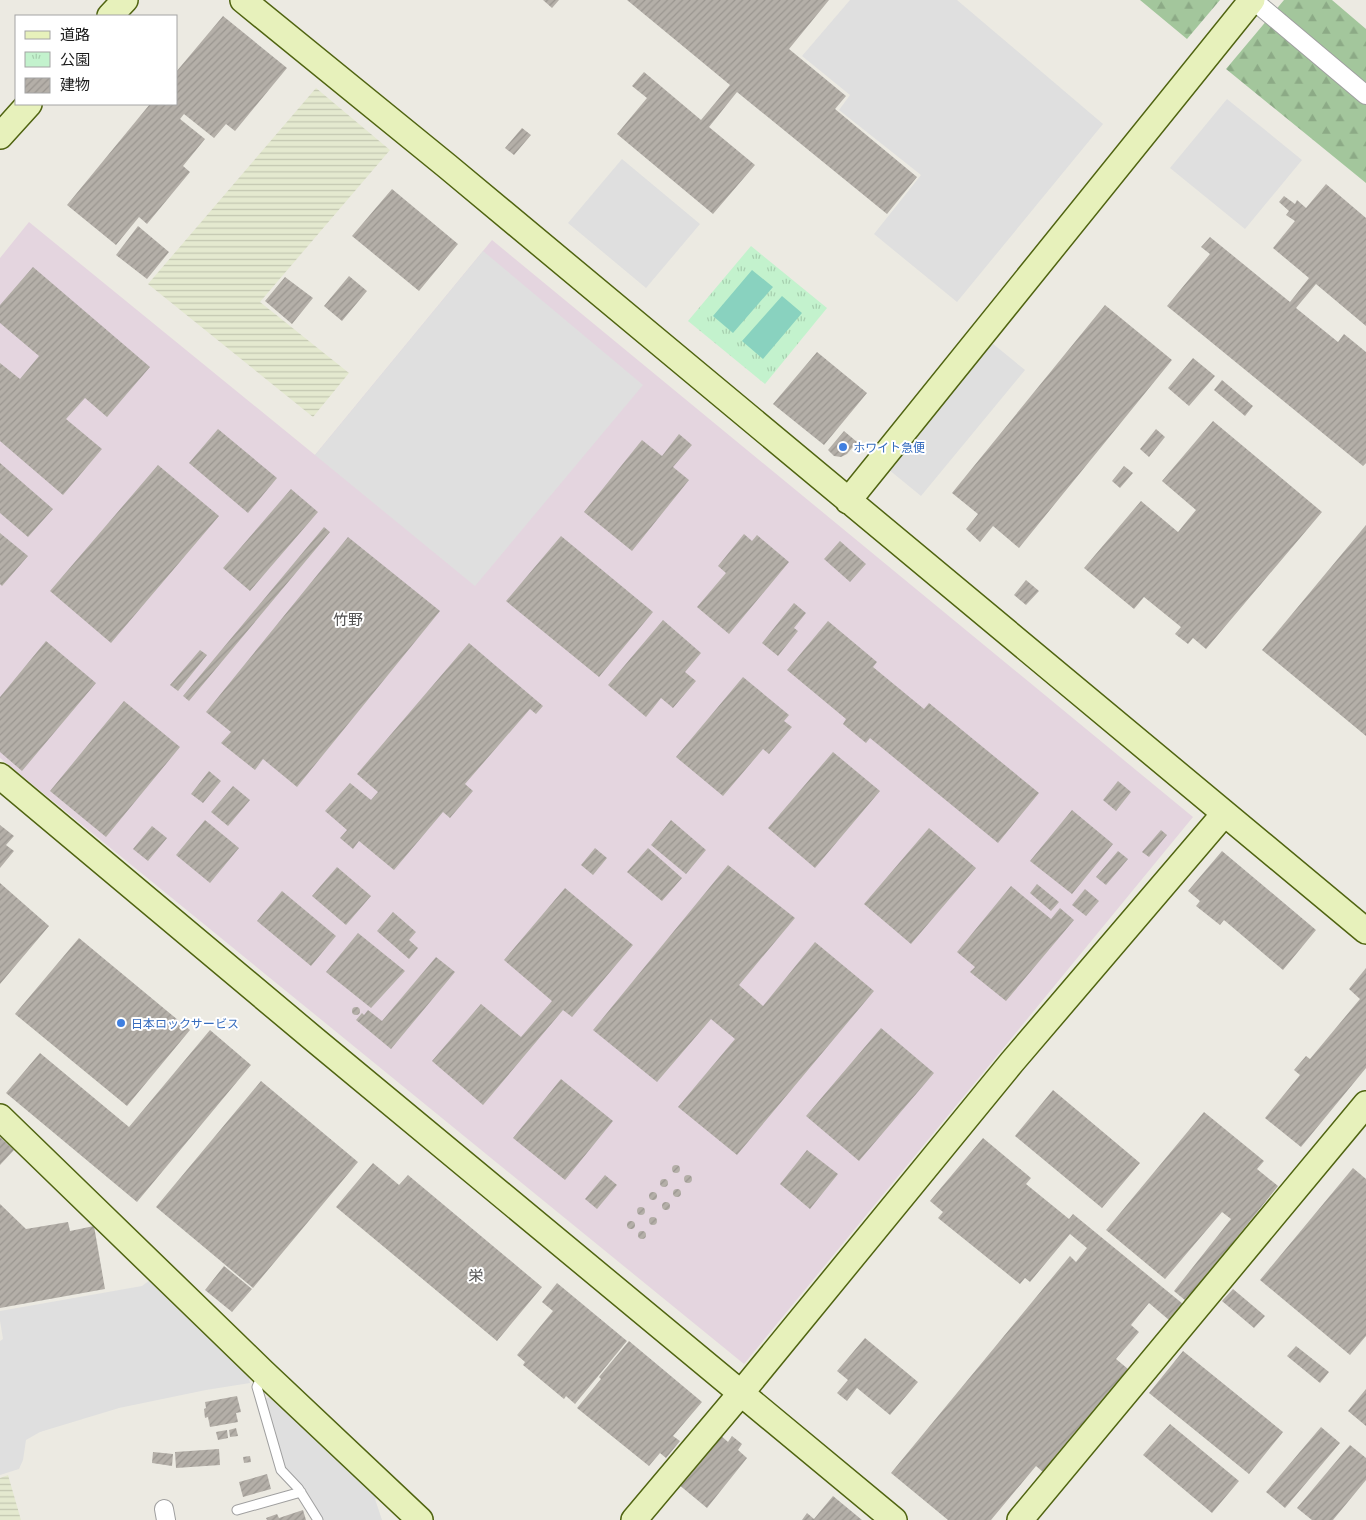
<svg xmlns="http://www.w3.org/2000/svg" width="1366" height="1520" viewBox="0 0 1366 1520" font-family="'Open Sans','Noto Sans JP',sans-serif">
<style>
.industrial{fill:#e4d5df}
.farmland{fill:url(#farmland-rules)}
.forest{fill:url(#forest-firs)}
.park{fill:url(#park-tufts)}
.pitch{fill:#89d2bf}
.parking{fill:#dfdfdf}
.building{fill:url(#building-hatch)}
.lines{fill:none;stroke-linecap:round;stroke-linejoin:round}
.lane-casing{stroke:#9f9f9f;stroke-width:11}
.street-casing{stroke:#9f9f9f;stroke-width:20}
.secondary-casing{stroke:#506411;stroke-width:28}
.lane{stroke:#fff;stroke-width:9}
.street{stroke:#fff;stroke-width:18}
.secondary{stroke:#e7f1bb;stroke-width:25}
.shop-dot{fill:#3f7fe0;stroke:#fff;stroke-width:2}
.labels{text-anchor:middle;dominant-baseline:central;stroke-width:4;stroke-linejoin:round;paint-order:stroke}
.shop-label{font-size:12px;fill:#366cbe;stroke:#fff;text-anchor:start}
.quarter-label{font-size:15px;fill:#4e4e4e;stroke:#fff}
</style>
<defs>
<pattern id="farmland-rules" width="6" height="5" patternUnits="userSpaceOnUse" patternTransform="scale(1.25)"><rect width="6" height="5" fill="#e4e9cf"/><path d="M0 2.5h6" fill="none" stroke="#c3c7b1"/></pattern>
<pattern id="forest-firs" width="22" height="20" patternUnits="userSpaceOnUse" patternTransform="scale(1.25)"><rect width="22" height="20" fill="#a3c69c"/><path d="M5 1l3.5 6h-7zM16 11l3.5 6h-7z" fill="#8caa86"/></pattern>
<pattern id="park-tufts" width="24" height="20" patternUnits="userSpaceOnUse" patternTransform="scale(1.25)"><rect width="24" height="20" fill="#c3f2cd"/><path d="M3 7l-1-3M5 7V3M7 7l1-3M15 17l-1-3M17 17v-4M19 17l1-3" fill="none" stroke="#a7cfaf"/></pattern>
<pattern id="building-hatch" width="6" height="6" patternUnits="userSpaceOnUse" patternTransform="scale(1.25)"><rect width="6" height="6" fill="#b4afa8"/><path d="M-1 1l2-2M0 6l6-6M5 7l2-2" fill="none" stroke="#9a9690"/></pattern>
</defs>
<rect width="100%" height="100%" fill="#eceae2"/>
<path class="industrial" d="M29,222l286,233 177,-215 701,577 -449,547 -744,-606v-500z"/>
<path class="farmland" d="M316,88l74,62 -130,152 89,71 -36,44 -165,-133z
M8,1475l13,45h-21v-42z"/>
<path class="forest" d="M1140,0h80l-33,39z
M1284,0h48l34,29v154l-140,-114z"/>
<path class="park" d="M751,246l76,62 -62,76 -77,-63z"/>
<path class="pitch" d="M752,270l21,17 -40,46 -20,-17z
M782,296l20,17 -39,46 -21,-18z"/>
<path class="parking" d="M850,0h107l146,124 -146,178 -83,-68 47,-59 -82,-65 11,-15 -48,-39z
M1227,99l75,61 -57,69 -75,-61z
M622,159l78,65 -54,64 -78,-65z
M483,251l160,134 -168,201 -160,-131z
M992,343l33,27 -104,126 -33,-27z
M154,1277l92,88 4,18 -44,7 -87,18 -79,24 -14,8 -3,20 -4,9 -19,6v-134l3,-2 -3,-18v-10l142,-25z
M278,1395l105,100 -8,4 7,21h-61l-40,-59 -18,-62z"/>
<path class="building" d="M543,0h16l-7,8z
M627,0h202l-40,49 57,47 -11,13 82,68 -30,37 -150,-122 -28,35 46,38 -42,49 -96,-80 30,-36 -15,-12 12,-14 57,48 29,-35z
M223,16l64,52 -52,63 -9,-7 -12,14 -30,-24 -4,5 25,20 -22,27 7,6 -43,52 -8,-7 -23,28 -49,-40 83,-101h26v-32z
M522,128l9,7 -17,20 -9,-7z
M1326,184l40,34v108l-50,-42 -20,24 42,34 6,-8 22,18v111l-3,3 -196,-160 43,-52 -9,-7 9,-10 80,65 19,-24 -36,-30 22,-27 -9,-6 3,-4 -10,-9 5,-6 11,8 2,-4 9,8z
M392,189l66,55 -39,47 -67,-55z
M138,226l31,26 -22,27 -31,-24z
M33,267l117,100 -43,50 -22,-19 -19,21 36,30 -39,46 -63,-54v-78l20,16 19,-23 -39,-33v-18z
M349,276l18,15 -25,30 -18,-15z
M285,277l28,21 -21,26 -27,-23z
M1105,305l67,55 -153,188 -26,-22 -13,16 -14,-13 12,-15 -26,-21z
M817,352l50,41 -43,52 -51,-41z
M1193,358l22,18 -26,30 -21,-18z
M1222,380l31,26 -8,10 -31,-26z
M1213,421l109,91 -116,137 -13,-11 -5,6 -13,-10 6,-7 -37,-30 -10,12 -50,-41 57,-67 37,31 18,-22 -34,-29z
M218,429l59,49 -29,35 -59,-50z
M1156,429l9,8 -16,20 -9,-8z
M844,431l13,11 -10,12 -6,3 -7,-1 -6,-6z
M679,434l13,11 -19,22 16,13 -57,71 -48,-39 58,-72 20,16z
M0,463l53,46 -25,28 -28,-24z
M158,465l61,51 -108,127 -61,-52z
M1124,466l9,7 -13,15 -8,-7z
M291,489l27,23 -68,79 -27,-23z
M1366,525v211l-104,-86z
M324,527l6,5 -141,169 -6,-5z
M0,533l28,23 -26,30 -2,-2z
M744,534l8,7 5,-6 32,27 -60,72 -32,-27 29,-34 -8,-7z
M561,536l92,76 -54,65 -93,-76z
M348,537l92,74 -143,176 -34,-28 -8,11 -34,-27 10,-11 -25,-20z
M840,541l26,23 -16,18 -26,-23z
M1026,580l13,11 -13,14 -12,-10z
M794,603l12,10 -12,15 4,3 -20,25 -16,-13z
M663,620l38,33 -16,19 11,9 -23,27 -12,-10 -15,19 -38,-32z
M828,621l49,41 -4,5 51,42 5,-6 110,90 -41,50 -128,-105 -4,5 -23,-19 3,-5 -59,-49z
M46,641l50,42 -74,88 -22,-19v-55z
M469,643l74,63 -7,8 -6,-5 -65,75 8,7 -23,27 -7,-6 -49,58 -35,-29 -6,8 -13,-11 7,-8 -22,-19 25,-28 21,17 7,-8 -21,-18z
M200,650l7,5 -29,36 -8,-6z
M743,677l46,38 -5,6 8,6 -23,27 -6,-5 -40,47 -47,-39z
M124,701l56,46 -74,90 -56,-46z
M833,752l47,39 -65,77 -47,-40z
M209,771l12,10 -18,22 -12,-9z
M1118,781l13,11 -15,19 -13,-11z
M233,786l17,14 -22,26 -17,-14z
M1072,810l41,34 -41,50 -42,-33z
M205,820l34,28 -29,35 -34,-28z
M671,820l35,30 -20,24 -35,-29z
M0,825l14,11 -8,9 8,6 -14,17z
M152,826l15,12 -19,23 -15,-12z
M929,828l47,40 -65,76 -47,-40z
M1161,830l6,5 -18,22 -7,-5z
M595,848l12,10 -14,17 -12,-10z
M648,848l34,30 -20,23 -35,-29z
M1118,851l10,8 -22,26 -10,-8z
M1222,851l94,79 -33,40 -59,-50 -4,5 -24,-19 4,-5 -12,-10z
M728,865l67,53 -56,67 24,21 52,-64 59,49 -137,164 -59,-48 57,-68 -24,-20 -54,63 -64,-52z
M337,867l34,29 -25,29 -34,-29z
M0,883l49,43 -49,58z
M1037,884l22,18 -8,9 -21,-18z
M1011,886l40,33 9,-11 14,12 -68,81 -36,-29 5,-5 -18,-15z
M565,888l68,57 -61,72 -9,-7 -80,95 -51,-44 49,-57 40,33 31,-36 -48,-41z
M1085,889l14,12 -13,15 -14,-11z
M282,891l54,45 -25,30 -54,-45z
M393,912l23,20 -7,8 9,8 -9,11 -32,-28z
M358,933l47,38 -34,37 -45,-36z
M79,938l111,92 -63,76 -112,-92z
M436,957l19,15 -64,77 -35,-29 6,-7 2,2 4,-5 14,11z
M1366,968v100l-65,79 -36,-29 35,-43 -6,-5 12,-14 4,3 50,-60 -11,-10z
M352 1011a4 4 0 1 1 8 0a4 4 0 1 1-8 0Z
M881,1028l53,45 -75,88 -53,-45z
M210,1030l41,35 -114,137 -131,-109 34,-40 89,74z
M561,1079l52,42 -48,59 -52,-42z
M261,1081l97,81 -105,126 -97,-81z
M1053,1090l87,73 -38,45 -87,-72z
M1204,1112l60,49 -7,8 21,17 -92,115 -12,-10 57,-72 -9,-7 -57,67 -59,-49z
M0,1137l14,13 -14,15z
M983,1138l48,40 -5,6 43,35 4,-5 110,90 -14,16 -20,-17 -18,22 8,7 -23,27 12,10 -85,103 -7,-6 -45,54h-43l-57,-47 179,-217 6,6 11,-14 -17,-14 -40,48 -5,-4 -5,6 -82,-66 5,-6 -13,-11z
M807,1150l31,24 -28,35 -30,-25z
M373,1163l26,22 9,-10 134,112 -45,54 -161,-134z
M672 1169a4 4 0 1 1 8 0a4 4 0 1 1-8 0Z
M1353,1168l13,11v157l-16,19 -90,-75z
M605,1175l12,10 -20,24 -12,-10z
M684 1179a4 4 0 1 1 8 0a4 4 0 1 1-8 0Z
M660 1183a4 4 0 1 1 8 0a4 4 0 1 1-8 0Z
M673 1193a4 4 0 1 1 8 0a4 4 0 1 1-8 0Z
M649 1196a4 4 0 1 1 8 0a4 4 0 1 1-8 0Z
M662 1206a4 4 0 1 1 8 0a4 4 0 1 1-8 0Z
M0,1204l26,25 42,-7 2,9 24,-5 11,63 -105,19z
M637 1211a4 4 0 1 1 8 0a4 4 0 1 1-8 0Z
M649 1221a4 4 0 1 1 8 0a4 4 0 1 1-8 0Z
M627 1225a4 4 0 1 1 8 0a4 4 0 1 1-8 0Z
M638 1235a4 4 0 1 1 8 0a4 4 0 1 1-8 0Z
M224,1266l28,23 -20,23 -27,-22z
M557,1283l70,58 -52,63 -9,-8 -2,3 -41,-34 2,-3 -8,-7 36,-44 -11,-9z
M1233,1289l32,27 -11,12 -32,-27z
M865,1338l53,44 -28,33 -33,-27 -10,13 -10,-8 11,-13 -11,-9z
M629,1341l73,61 -29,34 7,5 -14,17 -6,-5 -11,13 -72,-58 24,-29 -2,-2z
M1296,1346l33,26 -9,11 -33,-27z
M1183,1351l100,81 -34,42 -100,-81z
M1366,1389v37l-18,-15z
M237,1396l4,16 -5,1 2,9 -28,5 -2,-10 -3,1 -1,-9 2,-1 -1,-6z
M1170,1424l69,57 -27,32 -69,-58z
M1321,1427l19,16 -55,65 -19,-16z
M236,1428l2,8 -8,1 -1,-7z
M227,1430l1,8 -10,2 -2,-8z
M719,1434l9,8 4,-6 10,8 -4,6 9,8 -40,50 -29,-24z
M1350,1445l16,13v22l-33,40h-21l-15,-12z
M219,1449l1,16 -44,3 -1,-16z
M153,1452l20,2 -1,12 -20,-3z
M250,1456l1,6 -7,1 -1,-6z
M267,1474l4,15 -28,8 -4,-15z
M833,1496l29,24h-60l5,-7 7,6z
M303,1510l3,10h-39l-1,-2 11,-4 2,4z"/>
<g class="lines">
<defs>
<path id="lane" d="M262,1375l-5,12 24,83 17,18 20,32
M237,1510l64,-18"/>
<path id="street" d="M1253,0l113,95
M164,1509l2,11"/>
<path id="secondary" d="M243,0l204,166 919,765
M110,16l15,-16
M0,136l29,-32
M848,501l404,-501
M0,776l315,264 579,480
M0,1117l263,255 157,148
M634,1520l107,-127 271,-331 212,-248
M1020,1520l346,-416"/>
</defs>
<use href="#lane" class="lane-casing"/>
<use href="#street" class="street-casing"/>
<use href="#secondary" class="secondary-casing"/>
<use href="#lane" class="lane"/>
<use href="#street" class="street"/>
<use href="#secondary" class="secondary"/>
</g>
<g class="shop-dot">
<circle cx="843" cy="447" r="5"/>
<circle cx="121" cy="1023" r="5"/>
</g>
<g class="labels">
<g class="shop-label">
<text x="853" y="447">ホワイト急便</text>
<text x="131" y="1023">日本ロックサービス</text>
</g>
<g class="quarter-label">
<text x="348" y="619">竹野</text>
<text x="476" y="1275">栄</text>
</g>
</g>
<rect x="15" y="15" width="162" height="90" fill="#ffffff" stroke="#a4a4a4"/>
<rect x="25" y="31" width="25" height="8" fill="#e7f1bb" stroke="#a4a4a4"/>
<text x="60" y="40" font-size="15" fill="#1b1b1b">道路</text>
<rect x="25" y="52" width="25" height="15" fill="url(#park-tufts)" stroke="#a4a4a4"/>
<text x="60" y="65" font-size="15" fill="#1b1b1b">公園</text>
<rect x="25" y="78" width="25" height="15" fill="url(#building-hatch)" stroke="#a4a4a4"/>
<text x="60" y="90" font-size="15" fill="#1b1b1b">建物</text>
</svg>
